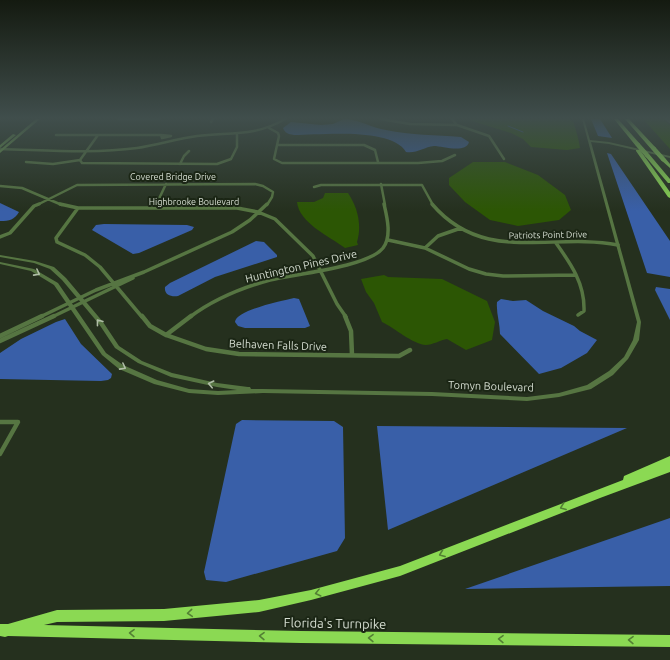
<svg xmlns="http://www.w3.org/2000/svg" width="670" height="660" viewBox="0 0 670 660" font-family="Ubuntu,sans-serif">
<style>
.green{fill:#2c5604}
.water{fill:#395fa8}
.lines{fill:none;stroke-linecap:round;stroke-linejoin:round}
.stream{stroke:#395fa8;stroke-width:1}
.minor-far2{stroke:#567542;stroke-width:2.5}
.minor-far1{stroke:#567542;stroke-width:3.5}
.minor{stroke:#567542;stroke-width:4.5}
.tertiary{fill:#567542;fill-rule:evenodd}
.secondary{fill:#6b9e4b;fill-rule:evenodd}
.motorway{fill:#8bd953;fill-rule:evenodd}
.motorway-bridge{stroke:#8bd953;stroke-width:4.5}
.oneway{stroke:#b0bea7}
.oneway2{stroke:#538034}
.labels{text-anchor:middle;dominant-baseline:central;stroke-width:4;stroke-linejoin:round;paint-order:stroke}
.far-street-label{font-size:9px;fill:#d6ded2;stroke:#1b2615}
.street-label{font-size:11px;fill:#d6ded2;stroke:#1b2615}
.near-street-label{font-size:13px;fill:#d6ded2;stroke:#1b2615}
</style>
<rect width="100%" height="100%" fill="#25301e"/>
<path class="green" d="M471,119h98l4,2c3,9 6,19 7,27l-13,2 -36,-3 -8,-8 -12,-6 -39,-12z
M643,119h20l7,6v24z
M473,162h32l33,13 27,20 6,15 -12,10 -41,6 -28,-6 -25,-18 -16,-17v-7z
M325,193h23c10,15 14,32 9,49l1,3 -13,3c-16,-12 -46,-25 -48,-46h17l9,-4z
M384,275l4,2 54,2 45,22 8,21 -3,18 -26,10 -19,-11c-6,1 -15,6 -21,6 -14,-1 -31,-17 -44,-23l-8,-19 -8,-11 -5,-13z"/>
<path class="water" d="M344,119c14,0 28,9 42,11 25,5 50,5 75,7l8,5c-3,12 -27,4 -35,4 -10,1 -18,8 -28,6 -14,-25 -86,-17 -112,-17 -6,-1 -9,-2 -11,-7l8,-6 30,3 12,-1z
M591,119h9l12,19 -14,-2z
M607,153l4,1 59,87v36l-23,-4z
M0,203l19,9c-5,8 -9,9 -19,9z
M104,224l83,1 7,2 -2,3 -53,23 -6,1 -41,-24 4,-5z
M256,241l8,1 13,13v2l-62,20 -37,19c-7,1 -14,-1 -13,-9l5,-4z
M656,287l14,2v31l-15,-30z
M294,298l5,1 11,27 -5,2h-60l-7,-2 -3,-4c1,-12 47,-21 59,-24z
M501,299l12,2 13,-1 17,11 31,15 6,5 17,9 -10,13 -26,15 -22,6 -39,-40c0,-11 -4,-21 -3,-32z
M65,319l16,25 31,30 -1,4 -3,2 -7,1 -101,-2v-26l21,-14 35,-17z
M242,420l92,1 9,6 2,111 -8,13 -111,31 -20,-2 -2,-8 32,-148z
M377,426l250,2 -239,102z
M670,518v68l-205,3z"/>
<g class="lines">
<path class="stream" d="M508,126l15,6"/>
<path class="minor-far2" d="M119,119h40
M381,119l29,5 47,1
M452,119l5,6 32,11 15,23
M666,119l4,3
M211,122l2,-3
M269,128l9,5 1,3 -5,23 8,4h136l24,-2 13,-6
M56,135h105
M98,135l-18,25 2,3 135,1 14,-5 6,-12v-12
M161,135l10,1 -9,2z
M278,145h86l11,5 3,12
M0,149c45,1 92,5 137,-1 20,-3 39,-9 60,-12 32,-4 58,1 88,-17
M26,162l27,2 27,-4
M180,164l4,-8 5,-5
M381,184l4,21
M0,186l22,2 40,17
M314,187l7,-2h101l11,20
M37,205l40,-20 178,-1 8,2 10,6 -1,5 -5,8
M156,205l10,-21"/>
<path class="minor-far1" d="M60,204l18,4h159l21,4 17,7 38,37 24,48 9,13
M432,204c52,61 119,28 186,41
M78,208l-22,30 1,4 28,13 15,12 42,50
M154,208l2,-4
M0,237l10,-4 24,-27 5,-2
M388,240l37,8 44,21 17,5 17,2 73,-1
M556,243c15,21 29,41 28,68l-6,4
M425,248l13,-12 23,-8
M40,317l56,-27 48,-18 88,-40 18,-12 17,-16
M52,317l81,-39
M190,317c24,-18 51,-29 80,-37 25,-6 98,-13 113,-32 9,-12 4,-31 1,-44"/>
<path class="minor" d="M142,316l8,10 16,9 40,14 33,5 160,2 11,-6
M345,316l6,15 1,24
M166,335l25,-19
M0,336l42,-20
M0,341l54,-25
M0,422h18l-18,32"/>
<path class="tertiary" d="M582,119h2l6,21 19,2 61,14v2l-61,-14 -18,-2 50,180 -2,18 -11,19 -15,16 -22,14 -32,8 -32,4 -95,-5 -169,-3 -45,2 -29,-2 -35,-9 -35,-15 -17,-14 -48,-70 -23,-14 -31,-7v-2l34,7 24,14 48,70 17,12 34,15 32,9 29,2 19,-1 -20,-3 -46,-10 -33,-14 -23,-15 -16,-24 -37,-44 -12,-11 -16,-6 -34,-6v-2l35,6 19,6 12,11 37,44 16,24 23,15 30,12 45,10 31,4h2l1,2h12l169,3 95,5 32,-4 28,-8 22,-14 15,-14 9,-17 4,-18z"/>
<path class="secondary" d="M36,119h4l-40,34v-3z
M13,134l3,1 -16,13v-3z"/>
<path class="motorway" d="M614,119h4l22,25v2h-4z
M625,119h4l27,29v2h-4z
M636,150h4l30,42v6l-2,-1 -32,-46z
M645,154h4l21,25v4h-2l-23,-27z
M661,158h4l5,6v4l-9,-8z
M670,456v16l-70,26 -200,78 -89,24 -52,12 -95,9 -107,1 -13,3 257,6 369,4v12l-369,-4 -293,-7 -3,1 -5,-1v-12h8l49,-14 107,-1 95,-9 52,-10 89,-24 223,-86 1,-4z"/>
<path class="motorway-bridge" d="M638,145l9,10
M654,149l9,10"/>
</g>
<defs><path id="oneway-chevron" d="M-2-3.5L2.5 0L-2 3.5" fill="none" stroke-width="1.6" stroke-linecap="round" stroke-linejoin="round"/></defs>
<g class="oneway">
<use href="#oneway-chevron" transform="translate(37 273) rotate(28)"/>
<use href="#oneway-chevron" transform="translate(99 322) rotate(-128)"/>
<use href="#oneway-chevron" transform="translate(123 367) rotate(28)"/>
<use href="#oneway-chevron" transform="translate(211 384) rotate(-167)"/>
</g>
<g class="oneway2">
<use href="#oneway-chevron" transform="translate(563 507) rotate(159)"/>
<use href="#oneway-chevron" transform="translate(442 554) rotate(159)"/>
<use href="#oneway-chevron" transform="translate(318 593) rotate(166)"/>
<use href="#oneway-chevron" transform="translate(190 613) rotate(175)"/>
<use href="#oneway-chevron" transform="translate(132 633) rotate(-179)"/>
<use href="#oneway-chevron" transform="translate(262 636) rotate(-179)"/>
<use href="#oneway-chevron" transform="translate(371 638) rotate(-179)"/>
<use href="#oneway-chevron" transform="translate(501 639) rotate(-179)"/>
<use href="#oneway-chevron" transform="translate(631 640) rotate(-179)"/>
</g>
<linearGradient id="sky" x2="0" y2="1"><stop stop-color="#141a10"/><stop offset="0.56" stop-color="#404e4c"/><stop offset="1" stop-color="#404e4c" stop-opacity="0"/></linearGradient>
<rect width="670" height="211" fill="url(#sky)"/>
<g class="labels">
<g class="far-street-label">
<text x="173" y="177">Covered Bridge Drive</text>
<text x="194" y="202">Highbrooke Boulevard</text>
<text transform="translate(548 235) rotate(-1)">Patriots Point Drive</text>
</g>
<g class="street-label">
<text transform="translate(301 266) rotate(-13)">Huntington Pines Drive</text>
<text transform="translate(278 345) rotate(2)">Belhaven Falls Drive</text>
<text transform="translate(491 386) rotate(2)">Tomyn Boulevard</text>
</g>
<g class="near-street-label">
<text transform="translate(335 623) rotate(1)">Florida's Turnpike</text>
</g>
</g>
</svg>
